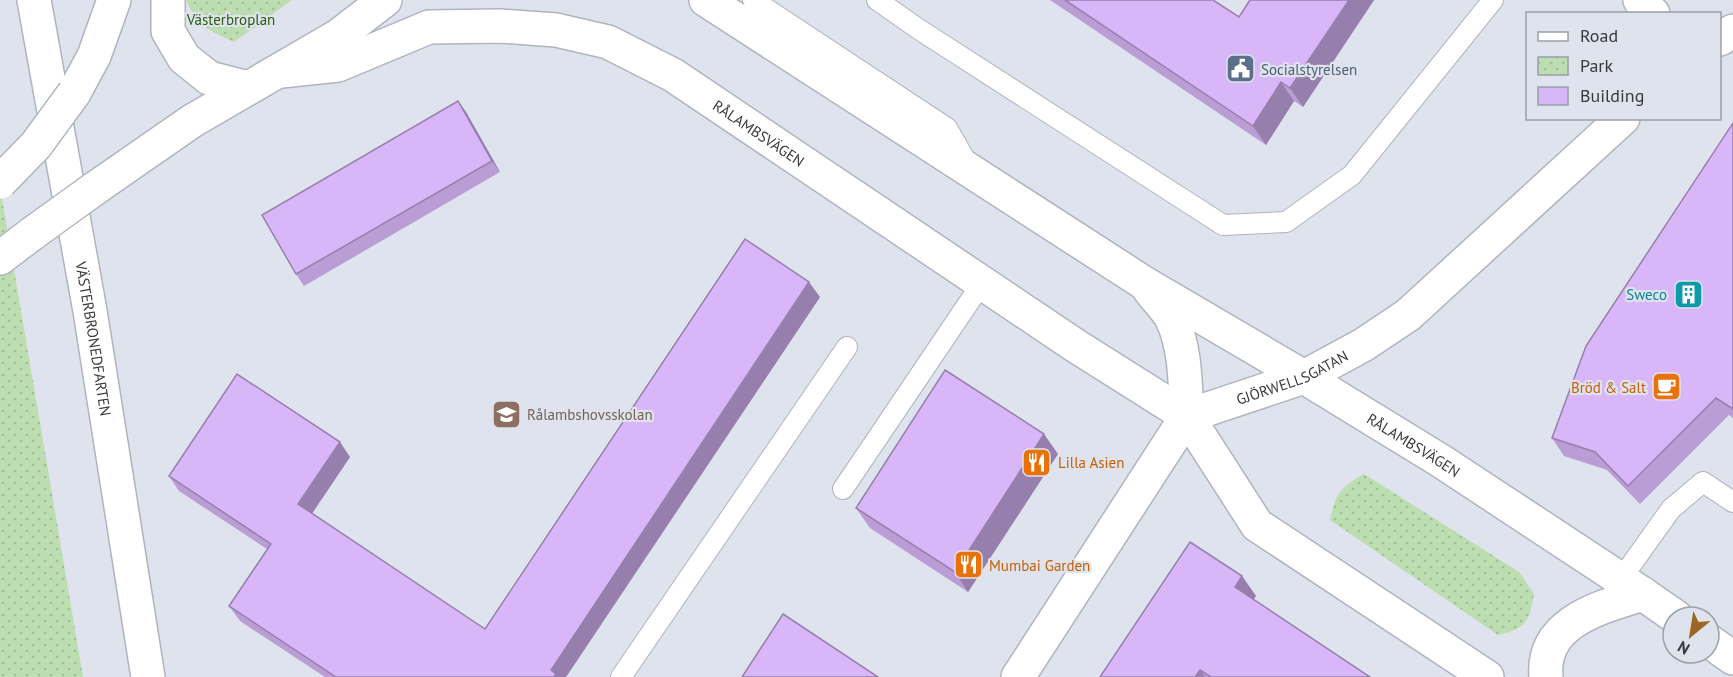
<svg xmlns="http://www.w3.org/2000/svg" width="1733" height="677" viewBox="0 0 1733 677" font-family="'PT Sans',sans-serif">
<style>
.park{fill:url(#park-dots)}
.lines{fill:none;stroke-linecap:round;stroke-linejoin:round}
.service-casing{stroke:#b0b4be;stroke-width:22}
.minor-casing{stroke:#b0b4be;stroke-width:36}
.tertiary-casing{stroke:#b0b4be;stroke-width:36}
.secondary-casing{stroke:#b0b4be;stroke-width:36}
.service{stroke:#fff;stroke-width:20}
.minor{stroke:#fff;stroke-width:33}
.tertiary{stroke:#fff;stroke-width:33}
.secondary{stroke:#fff;stroke-width:33}
.secondary-bridge-casing{stroke:#b0b4be;stroke-width:36;stroke-linecap:butt}
.secondary-bridge{stroke:#fff;stroke-width:33}
.wall{fill:#ba9dd4}
.shaded-wall{fill:#977fad}
.building{fill:#d8b6f7;stroke:#977fad;stroke-width:1.5}
.labels{text-anchor:middle;dominant-baseline:central;stroke-width:4.5;stroke-linejoin:round;paint-order:stroke}
.park-label{font-size:15px;fill:#265e0a;stroke:#dee3ed}
.service-label{font-size:15px;fill:#4e5e75;stroke:#dee3ed;text-anchor:start}
.street-label{font-size:15px;fill:#37393c;stroke:#dee3ed}
.culture-label{font-size:15px;fill:#0d838f;stroke:#dee3ed;text-anchor:end}
.food-label{font-size:15px;fill:#c56008;stroke:#dee3ed;text-anchor:start}
.education-label{font-size:15px;fill:#785e54;stroke:#dee3ed;text-anchor:start}
</style>
<defs>
<pattern id="park-dots" width="8" height="8" patternUnits="userSpaceOnUse" patternTransform="scale(1.5)"><rect width="8" height="8" fill="#bcdeb1"/><path d="M2 2h.1M6 6h.1" fill="none" stroke="#a2bf99" stroke-width="1.8" stroke-linecap="round"/></pattern>
</defs>
<rect width="100%" height="100%" fill="#dee3ed"/>
<path class="park" d="M186,0h106l-58,42c-24,-11 -37,-16 -48,-42z
M0,187l83,490h-83z
M1364,474l155,98 15,22c-5,29 -8,34 -36,41l-168,-115c6,-27 10,-32 34,-46z"/>
<g class="lines">
<defs>
<path id="service" d="M753,0l194,128 20,35
M877,0l43,30 303,195 63,-3 66,-47 141,-175
M843,489l139,-206
M1621,579l50,-70 32,-27 30,20
M621,677l226,-330"/>
<path id="minor" d="M1640,0l13,14"/>
<g id="tertiary">
<path id="s1" d="M706,0l438,283 160,94 137,84 202,133 33,23"/>
<path d="M1720,39l13,-8"/>
<path id="s2" d="M281,71l57,-6 91,-38 71,-1 56,4 52,12 65,33 403,271 111,70 70,109 230,152"/>
<path d="M1149,289c7,10 18,20 23,30 14,30 13,66 15,97"/>
<path d="M1709,641l24,17"/>
<path id="s3" d="M1018,677l169,-261 117,-39 59,-32 45,-30 215,-197"/>
<path d="M1546,677c-5,-56 56,-70 97,-83"/>
</g>
<g id="secondary">
<path id="s4" d="M34,0l56,311 58,366"/>
<path d="M168,0v31l16,27 25,20 39,10"/>
<path d="M74,93l20,-37 20,-56"/>
<path d="M94,189l98,-68 146,-85 47,-36"/>
<path d="M0,258l33,-25"/>
</g>
</defs>
<use href="#service" class="service-casing"/>
<use href="#minor" class="minor-casing"/>
<use href="#tertiary" class="tertiary-casing"/>
<use href="#secondary" class="secondary-casing"/>
<use href="#service" class="service"/>
<use href="#minor" class="minor"/>
<use href="#tertiary" class="tertiary"/>
<use href="#secondary" class="secondary"/>
<defs>
<path id="secondary-bridge" d="M0,182l36,-37 38,-52
M33,233l61,-44"/>
</defs>
<use href="#secondary-bridge" class="secondary-bridge-casing"/>
<use href="#secondary-bridge" class="secondary-bridge"/>
</g>
<path class="wall" d="M1050,0h163l26,17 11,-17h124l-71,107 -9,-6 -28,44z
M458,101l8,11 34,60 -196,114 -8,-12z
M1733,123v295l-4,-3 -89,89 -33,-34 -43,-14 -12,-18z
M820,297l-254,380h-241l-85,-56 -11,-15 38,-57 -88,-58 -10,-15 181,-19 -38,57 173,115z
M1058,454l-90,138 -98,-64 -14,-20z
M1242,576l14,20 -3,3 117,78h-270z"/>
<path class="shaded-wall" d="M1349,0h25l-71,107 -13,-19z
M1281,82l13,19 -28,44 -13,-19z
M458,101l8,11 34,60 -8,-11z
M809,282l11,15 -254,380h-12l-3,-7z
M1044,434l14,20 -90,138 -13,-20z
M340,442l10,15 -42,62 -10,-15z
M1242,576l14,20 -7,11 -14,-20z
M1200,670l5,7h-10z"/>
<path class="building" d="M1065,0h148l26,17 11,-17h99l-59,88 -9,-6 -28,44z
M458,101l34,60 -196,113 -34,-59z
M1733,123v286l-17,-11 -88,88 -33,-34 -43,-14 34,-92z
M745,239l64,43 -258,388 5,4 -2,3h-218l-107,-71 42,-62 -102,-68 68,-102 103,68 -42,62 187,125z
M945,370l99,64 -89,138 -99,-64z
M1190,542l52,34 -7,11 135,90h-159l-11,-7 -5,7h-95z
M783,614l95,63h-136z"/>
<defs>
<symbol id="civic-square" viewBox="-11 -11 22 22"><rect x="-9" y="-9" width="18" height="18" rx="4" fill="#5c6f8a" stroke="#dee3ed"/><path d="M-.6-6.5H3V-4.5H.6V-3L4-1V1h2V6H-6V1h2V-1L-.6-3ZM-1.2 2.5V6h2.4V2.5Z" fill="#fff"/></symbol>
<symbol id="building-square" viewBox="-11 -11 22 22"><rect x="-9" y="-9" width="18" height="18" rx="4" fill="#0f9aa8" stroke="#dee3ed"/><path d="M-4-6H4V6H1V3H-1V6H-4ZM-2.5-4.3h1.7v1.8h-1.7ZM.8-4.3h1.7v1.8H.8ZM-2.5-1h1.7V.8h-1.7ZM.8-1h1.7V.8H.8Z" fill="#fff"/></symbol>
<symbol id="cafe-square" viewBox="-11 -11 22 22"><rect x="-9" y="-9" width="18" height="18" rx="4" fill="#e8710a" stroke="#dee3ed"/><path d="M-5.5-4.5H6V0H3Q3 3.5 0 3.5H-2.5Q-5.5 3.5-5.5 0ZM3-3.2v2h1.7v-2ZM-6 4.5H4V6H-6Z" fill="#fff"/></symbol>
<symbol id="school-square" viewBox="-11 -11 22 22"><rect x="-9" y="-9" width="18" height="18" rx="4" fill="#8d6e63" stroke="#dee3ed"/><path d="M0-5L7-2L0 1L-7-2ZM-4 1L0 2.5L4 1V4Q0 6-4 4Z" fill="#fff"/></symbol>
<symbol id="restaurant-square" viewBox="-11 -11 22 22"><rect x="-9" y="-9" width="18" height="18" rx="4" fill="#e8710a" stroke="#dee3ed"/><path d="M-5-6h1v4h1v-4h1v4h1v-4h1v5L-1.5 .5V6h-2V.5L-5-1ZM5-6V6H3V1.5H1.5Q1.5-4 5-6Z" fill="#fff"/></symbol>
</defs>
<g fill-rule="evenodd">
<use href="#civic-square" x="1224" y="52" width="33" height="33"/>
<use href="#building-square" x="1672" y="278" width="33" height="33"/>
<use href="#cafe-square" x="1650" y="370" width="33" height="33"/>
<use href="#school-square" x="490" y="398" width="33" height="33"/>
<use href="#restaurant-square" x="1020" y="446" width="33" height="33"/>
<use href="#restaurant-square" x="952" y="548" width="33" height="33"/>
</g>
<g class="labels">
<g class="park-label">
<text x="231" y="19">Västerbroplan</text>
</g>
<g class="service-label">
<text x="1261" y="69">Socialstyrelsen</text>
</g>
<g class="street-label">
<text stroke="none"><textPath href="#s2" startOffset="513">RÅLAMBSVÄGEN</textPath></text>
<text stroke="none"><textPath href="#s4" startOffset="344">VÄSTERBRONEDFARTEN</textPath></text>
<text stroke="none"><textPath href="#s3" startOffset="423">GJÖRWELLSGATAN</textPath></text>
<text stroke="none"><textPath href="#s1" startOffset="836">RÅLAMBSVÄGEN</textPath></text>
</g>
<g class="culture-label">
<text x="1667" y="294">Sweco</text>
</g>
<g class="food-label">
<text x="1646" y="387" text-anchor="end">Bröd &amp; Salt</text>
<text x="1058" y="462">Lilla Asien</text>
<text x="989" y="565">Mumbai Garden</text>
</g>
<g class="education-label">
<text x="527" y="414">Rålambshovsskolan</text>
</g>
</g>
<rect x="1526" y="12" width="195" height="108" fill="#dee3ed" stroke="#9b9fa6" stroke-width="1.5"/>
<rect x="1538" y="32" width="30" height="9" fill="#ffffff" stroke="#9b9fa6" stroke-width="1.5"/>
<text x="1580" y="42" font-size="18" fill="#37393c">Road</text>
<rect x="1538" y="57" width="30" height="18" fill="url(#park-dots)" stroke="#9b9fa6" stroke-width="1.5"/>
<text x="1580" y="72" font-size="18" fill="#37393c">Park</text>
<rect x="1538" y="87" width="30" height="18" fill="#d8b6f7" stroke="#9b9fa6" stroke-width="1.5"/>
<text x="1580" y="102" font-size="18" fill="#37393c">Building</text>
<g transform="translate(1691 635) rotate(210)"><circle r="28" fill="#dee3ed" stroke="#9b9fa6" stroke-width="1.5"/>
<path d="M0-4.5L10 22L0 15L-10 22Z" fill="#9e6623"/>
<text y="-9" font-size="16" font-weight="bold" text-anchor="middle" fill="#37393c">N</text>
</g>
</svg>
